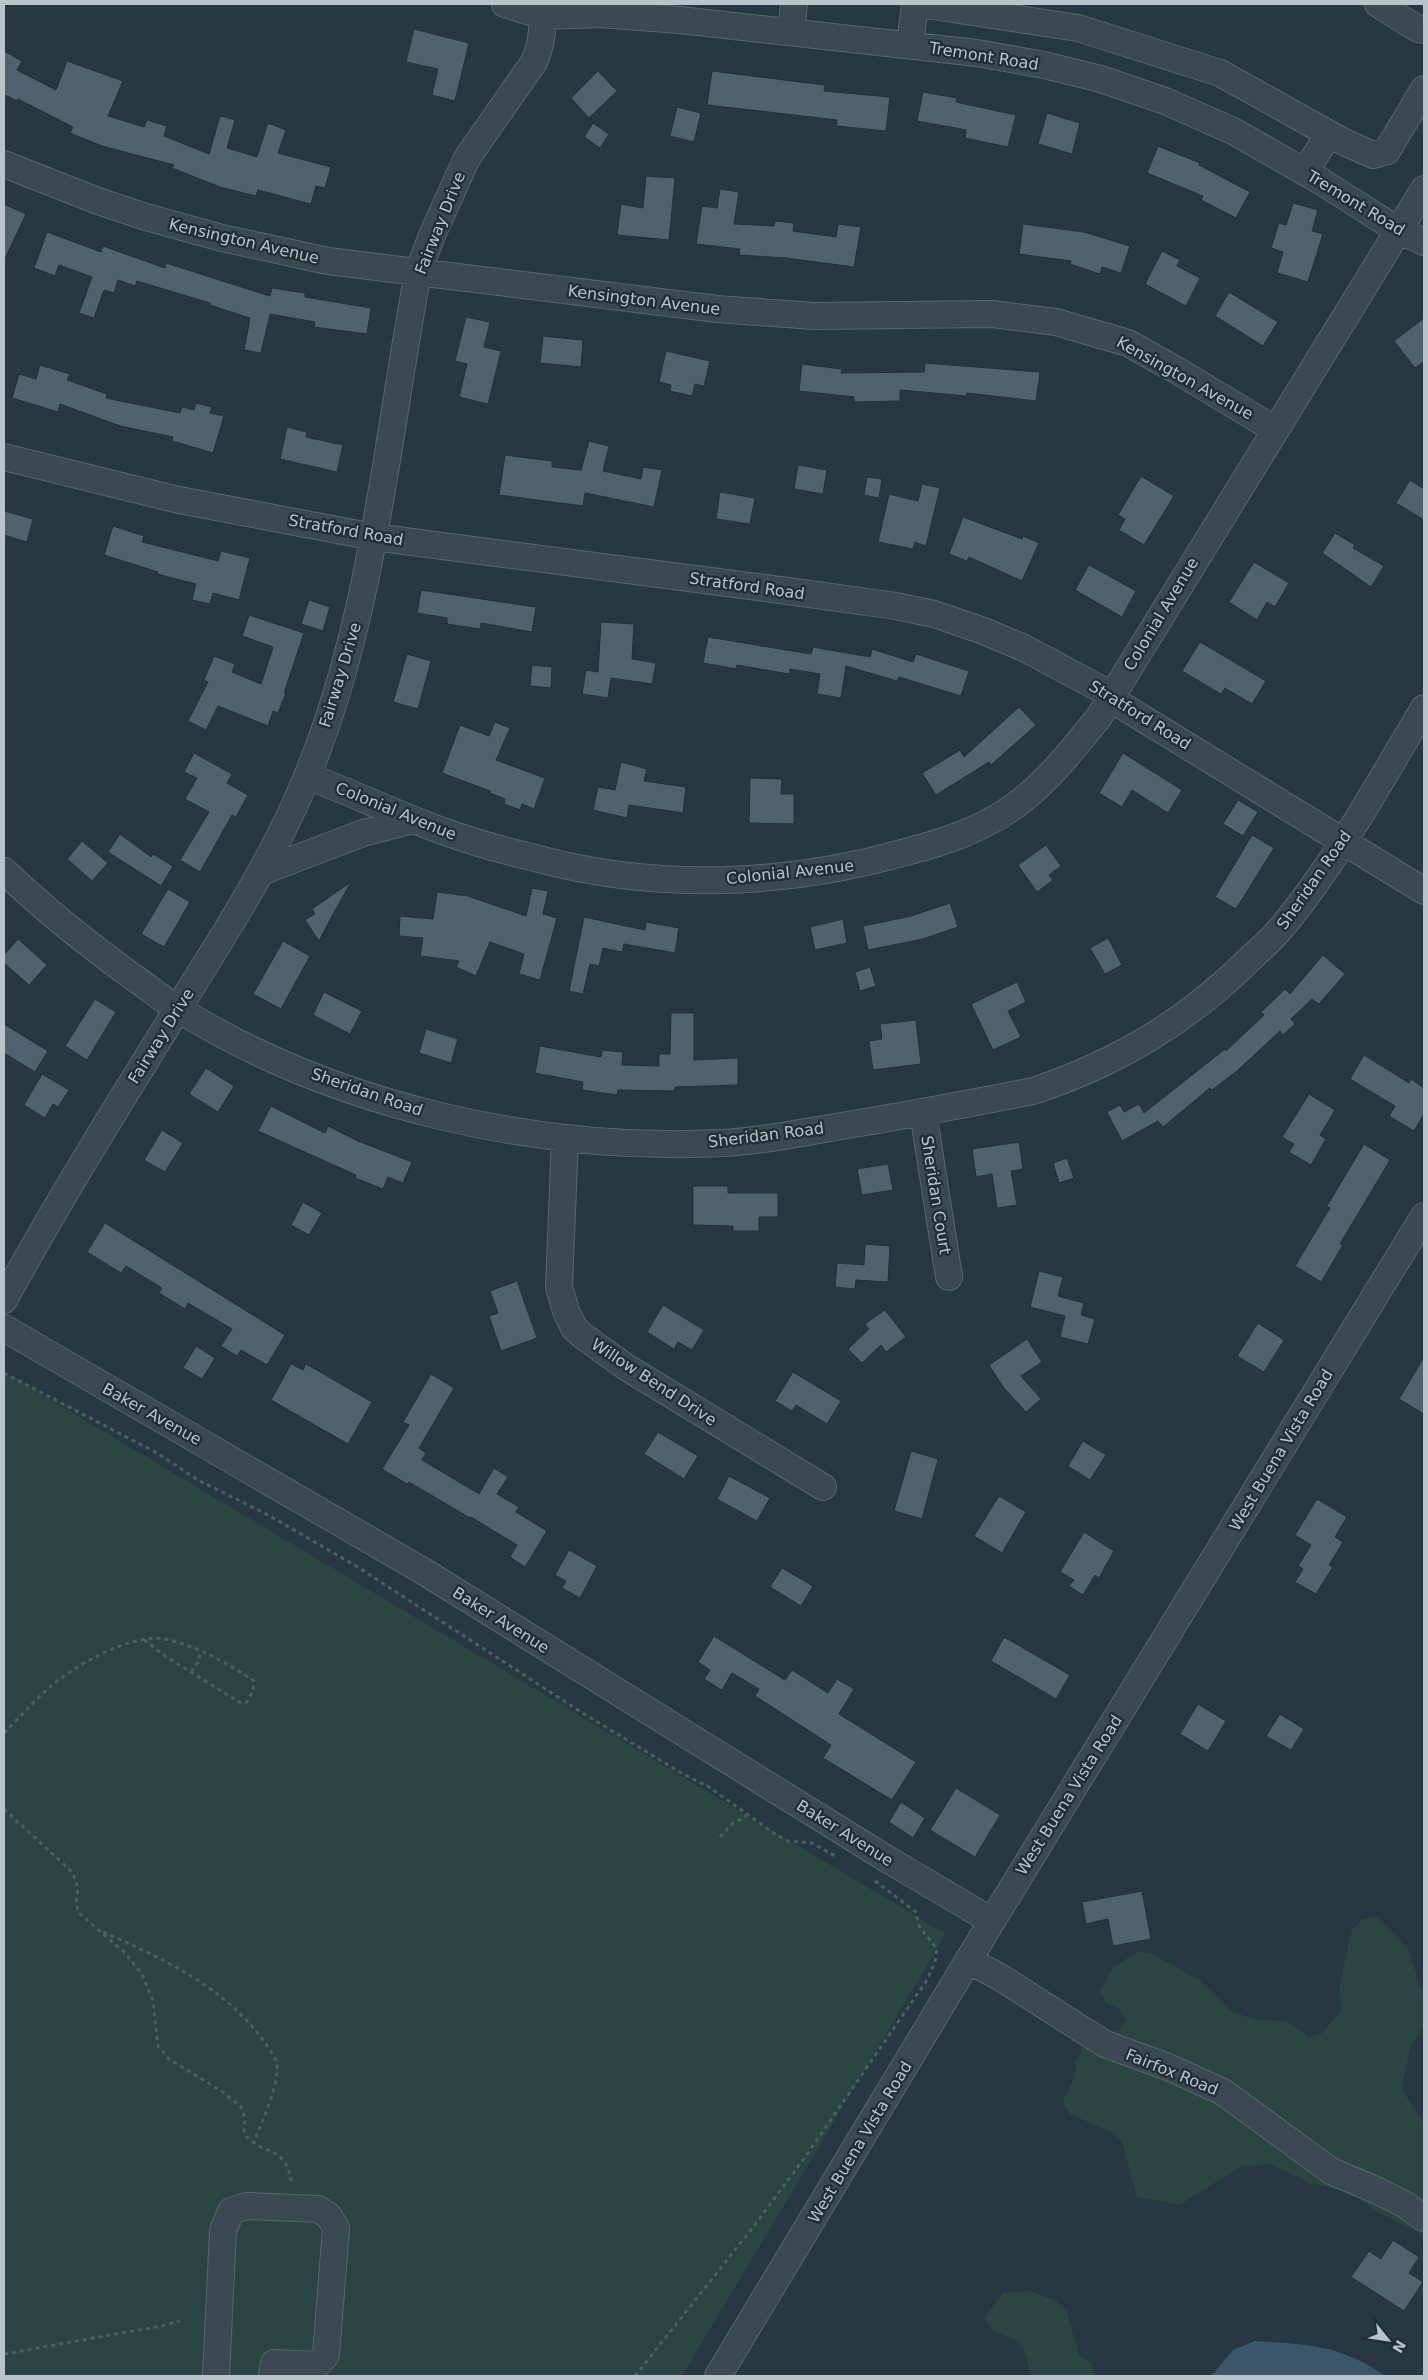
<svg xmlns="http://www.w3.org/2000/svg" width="1428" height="2380" viewBox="0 0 1428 2380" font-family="'DejaVu Sans',sans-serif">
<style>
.green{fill:#2a4542}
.water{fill:#3b5769}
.building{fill:#50626d;stroke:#223039}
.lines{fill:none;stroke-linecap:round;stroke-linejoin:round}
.minor-casing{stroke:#59666f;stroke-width:28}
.path{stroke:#49615f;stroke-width:3;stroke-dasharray:4 4;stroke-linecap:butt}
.minor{stroke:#3b4952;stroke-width:26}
.labels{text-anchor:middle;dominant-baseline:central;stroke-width:4.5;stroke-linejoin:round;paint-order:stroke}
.street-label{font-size:16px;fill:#b8c3cc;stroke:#202e37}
</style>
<rect width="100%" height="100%" fill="#273842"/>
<path class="green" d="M4,1372l942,562 -264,442h-678z
M1376,1917l32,31 16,51v27l-13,20 -10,42 23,36v114l-9,-7 -39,-20 -24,-18 -42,-10 -39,-19 -30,2 -61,39 -43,-8 -15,-56 -11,-9 -41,-18 -7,-13 12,-25 1,-15 13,-29 29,-2 9,-10 -8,-12 -13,-5 -6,-13 13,-23 24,-15 14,1 50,28 29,30 27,9 29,1 23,16 13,-4 19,-22 -1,-28 12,-54 11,-10z
M1030,2291l27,10 10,11 12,43 12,8 5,13h-65c-7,-33 -7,-34 -39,-46l-7,-13 18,-24z"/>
<path class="water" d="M1255,2341c50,3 88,4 130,35h-174l22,-26z"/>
<path class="building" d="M414,29l55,14 -14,58 -23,-6 6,-26 -32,-7z
M4,51l18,10 -5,9 39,20 11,-29 56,20 -15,35 36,11 3,-7 20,6 -3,10 45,18 11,-38 15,4 -8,28 30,9 11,-34 18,7 -8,23 53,14 -6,21 -9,-2 -5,18 -53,-14 -2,6 -36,-9 -48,-19 2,-3 -72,-19 -32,-13 3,-6 -55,-28 -1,2 -12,-6 -1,2z
M598,71l19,20 -28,27 -18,-20z
M712,71l113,14 -1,6 66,6 -4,34 -50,-5 1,-6 -130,-15z
M923,92l34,6 -1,4 60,13 -8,32 -43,-9 1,-8 -49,-9z
M677,107l24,6 -7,29 -24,-6z
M1047,113l33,10 -8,31 -34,-10z
M593,123l16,11 -9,14 -16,-11z
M1158,146l42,17 -1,2 51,27 -14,26 -35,-18 2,-4 -56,-23z
M646,176l29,2 -6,62 -52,-5 4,-31 22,4z
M720,189l19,3 -5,32 40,2 1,-5 19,2 -1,8 43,6 2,-13 23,3 -7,40 -68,-9 -47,-3 1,-6 -44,-5 6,-38 15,2z
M1293,203l25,7 -6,21 11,3 -15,48 -31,-9 6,-21 -12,-4 8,-25 7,2z
M4,204l22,10 -22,47z
M1023,224l61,8 46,14 -9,27 -19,-6 -2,7 -30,-10 1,-3 -52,-7z
M47,232l54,20 2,-6 62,22 1,-5 104,33 2,-8 33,5v4l66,11 -4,26 -53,-7 1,-5 -45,-8 -9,39 -17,-3 6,-32 -40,-13v-2l-73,-22 -2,5 -17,-6 -4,13 -10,-3 -10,28 -15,-5 13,-36 -33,-12 -4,11 -21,-8z
M1162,251l18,9 -3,6 23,12 -14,28 -41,-22z
M1229,292l49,30 -15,24 -48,-30z
M466,317l24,5 -6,25 17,4 -13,53 -29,-7 8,-33 -12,-3z
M1424,318v43l-9,7 -21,-27z
M543,336l40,4 -2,27 -41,-4z
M666,351l44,10 -6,25 -9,-2 -3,12 -22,-5 1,-6 -12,-3z
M925,363l115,9 -4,29 -69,-8v3l-67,-6v11l-46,1v-5l-55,-6 3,-27 40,5 -1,4 83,-1z
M40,365l30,9 -3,6 40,14 -1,4 74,15 2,-6 12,3 2,-7 16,4 -2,6 14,3 -11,37 -41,-12 1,-4 -53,-11 -60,-22 -2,8 -46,-14 7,-24 17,5z
M287,427l20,5 -1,5 37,8 -6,27 -57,-13z
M589,441l20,5 -6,25 38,8 2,-12 19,3 -8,37 -69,-14 -2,13 -84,-11 6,-40 47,6v6l29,3z
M798,465l29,5 -4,24 -29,-5z
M1141,476l33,20 -30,49 -25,-15 6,-11 -7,-4z
M867,477l15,2 -3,19 -15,-3z
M1410,480l14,9v31l-28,-17z
M922,484l18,4 -14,58 -11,-4 -2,7 -35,-7 11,-48 29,7z
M720,492l35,6 -5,26 -34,-5z
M4,511l29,8 -6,23 -23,-7z
M963,517l59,22 1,-3 16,7 -17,38 -53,-24 -2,4 -18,-7z
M113,526l31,10 -2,6 76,19 3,-10 29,7 -11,42 -26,-7 -3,11 -18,-4 4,-16 -39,-10 1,-2 -54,-17z
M1335,533l20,12 -2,3 31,18 -13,21 -49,-34z
M1254,562l35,21 -14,24 -8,-5 -10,18 -28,-18z
M1089,565l47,26 -14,26 -47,-27z
M421,590l115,17 -4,25 -51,-9 -1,6 -33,-5v-6l-30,-5z
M309,600l21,7 -7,24 -22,-7z
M249,615l55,18 -20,60h2l-8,20 -5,-2 -5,15 -50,-20 -12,24 -18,-9 20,-39 -4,-2 10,-24 21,8 -3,8 29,12 12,-37 -31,-11z
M601,622l33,2 -2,35 24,4 -4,21 -41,-6 -3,20 -26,-4 4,-24 12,2z
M708,637l103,17 2,-7 57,10 2,-8 41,13 3,-8 53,17 -8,25 -62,-19 -2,4 -51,-15 -5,32 -24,-4 3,-20 -30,-5 -1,5 -52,-9 -1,4 -33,-6z
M1200,642l66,39 -14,23 -27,-16 -4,6 -39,-23z
M407,654l24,7 -13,48 -25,-7z
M532,665l20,2 -1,21 -21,-2z
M1019,707l17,18 -45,40 -2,-3 -53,33 -14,-22 38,-23 4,7z
M495,722l15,6 -14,32 49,18 -11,31 -12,-5 -2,6 -16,-6 1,-5 -15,-6v-2l-48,-18 18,-48 29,11z
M194,753l38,21 -5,9 21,12 -12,22 -4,-2 -32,57 -20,-12 29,-48 -24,-13 12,-21 -13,-6z
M1123,753l59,37 -14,23 -36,-23 -10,17 -23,-14z
M621,762l26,7 -3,12 42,6 -3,26 -54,-8 -2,13 -34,-8 5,-23 17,3z
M750,778l32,1 -1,15h13v30l-45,-1z
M1238,800l20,12 -15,24 -20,-12z
M120,834l31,23 2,-3 20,12 -12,20 -53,-34z
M1252,835l22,13 -38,61 -21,-12z
M82,841l26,22 -16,18 -25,-22z
M1046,845l15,21 -12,9 4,5 -16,12 -19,-27z
M351,882l-20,36 -12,23 -14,-21 10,-6 -3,-5z
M532,888l16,3 -5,23 14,4 -17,62 -21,-6 5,-20 -34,-12 -14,34 -20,-9 3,-6 -39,-5 3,-18 -24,-2 1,-20 33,3 4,-27 31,4 58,20z
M168,889l22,13 -26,45 -23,-13z
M950,903l8,24 -35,12 -55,11 -5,-24 48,-10z
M584,917l61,13 1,-8 33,6 -4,25 -51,-9 -2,8 -19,-4 -4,18 -9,-2 -7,30 -14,-3z
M843,919l4,24 -32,7 -5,-23z
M1108,938l14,27 -17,9 -15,-26z
M18,939l29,26 -18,20 -25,-22v-8z
M283,941l27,15 -29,53 -28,-15z
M1323,955l22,19 -26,30 -7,-5 -21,20 4,5 -12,11 -3,-4 -43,40 -25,19 -2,-2 -47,39 -5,-6 -36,20 -15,-29 13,-7 4,7 15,-8 5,9 81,-64 1,2 38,-36 -3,-3 24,-23 5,5z
M870,967l6,19 -16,5 -5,-19z
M1017,982l9,20 -18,9 13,26 -28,13 -22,-46z
M324,992l38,19 -12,23 -37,-19z
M95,999l21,13 -29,48 -22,-14z
M671,1013h23v47l44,-2v27l-63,2 -1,4 -56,-1 -1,5 -35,-5 1,-8 -48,-9 5,-27 61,11 1,-7 21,2 -1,13 37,1v-12h11z
M916,1020l5,44 -48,6 -4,-29 13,-2 -2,-15z
M4,1024l44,27 -13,21 -31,-19z
M426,1029l32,10 -7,24 -32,-10z
M1364,1055l45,28 2,-4 13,9v26l-10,17 -25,-15 6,-10 -45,-27z
M206,1068l28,18 -16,26 -29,-18z
M42,1074l27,16 -11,17 -5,-3 -8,14 -21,-13z
M1309,1094l26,16 -15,25 6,4 -15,26 -22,-13 5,-8 -12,-7z
M271,1106l54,27 3,-7 30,15 54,21 -9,21 -15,-6 -5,12 -28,-11 1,-3 -98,-44z
M162,1130l21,13 -18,29 -21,-12z
M1019,1142l4,27 -12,2 6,34 -20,3 -5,-34 -16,3 -4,-28z
M1364,1144l26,16 -50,84 3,1 -22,37 -26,-16 35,-58 -3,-2z
M1067,1158l7,20 -15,5 -6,-20z
M888,1164l5,26 -31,5 -5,-26z
M693,1186h35v7h50v24h-19v14h-26v-5l-40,-1z
M303,1202l19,11 -13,22 -18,-10z
M105,1223l180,112 -18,30 -26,-15 -4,6 -16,-10 11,-17 -44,-26 -3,6 -26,-16 3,-5 -36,-22 -5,7 -34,-21z
M865,1244l25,2 -2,36 -32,-2 -1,9 -20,-2 2,-24 27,2z
M1039,1271l24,6 -5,19 26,7 -3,12 14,4 -7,25 -28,-7 5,-21 -35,-9z
M517,1281l20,57 -36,13 -12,-35 9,-3 -8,-22z
M663,1305l41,25 -12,20 -14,-8 -4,7 -27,-17z
M885,1310l21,27 -20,15 -5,-7 -19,18 -14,-14 21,-20 -4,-5z
M1258,1323l26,17 -20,32 -27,-16z
M1027,1339l15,23 -21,14 20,23 -15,13 -22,-24 -15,-23z
M196,1346l19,12 -13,21 -19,-11z
M1424,1357v57l-25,-15z
M291,1364l12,6 3,-6 66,38 -24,42 -77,-44z
M793,1372l48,29 -14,23 -31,-19 -4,6 -17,-10z
M431,1374l23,14 -35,60 7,5 -4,7 57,34 15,-26 14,9 -11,17 22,13 -3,5 31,19 -22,36 -15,-10 7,-12 -46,-28 -1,1 -61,-36 -2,2 -25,-15 27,-44 -6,-3z
M658,1432l40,24 -14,23 -40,-25z
M1083,1441l23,14 -16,25 -22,-14z
M911,1451l27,8 -16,60 -28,-8z
M729,1476l41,22 -13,23 -40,-22z
M999,1496l27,16 -24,41 -28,-17z
M1317,1499l30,18 -12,20 8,5 -14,23 4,2 -17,27 -21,-12 8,-13 -5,-3 13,-21 -16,-10z
M1084,1532l30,19 -15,27 -4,-3 -12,20 -14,-9 5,-6 -14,-8z
M569,1550l28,16 -17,32 -18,-10 4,-7 -11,-6z
M782,1568l31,18 -12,20 -31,-19z
M714,1636l71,44 7,-10 36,23 9,-14 17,10 -15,25 77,48 -24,38 -69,-42 8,-13 -76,-49 4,-7 -27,-16 -10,17 -18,-11 6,-9 -12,-8z
M1004,1637l66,38 -14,24 -65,-38z
M1198,1704l28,17 -18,30 -28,-17z
M1280,1714l24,15 -13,21 -25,-14z
M956,1788l44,27 -25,42 -45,-27z
M901,1802l24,16 -12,20 -24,-16z
M1142,1891l9,48 -38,7 -5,-27 -22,5 -4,-22z
M1393,2240l26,17 -10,16 14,9 -19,29 -53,-34 18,-26 12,8z"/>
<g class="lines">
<defs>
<path id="minor" d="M505,4l38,12 57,-2 80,6 297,33 67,12 57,14 64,22 68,30 86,49 80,51 25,11
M920,4l158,24 142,45 122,68 31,14 14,-4 37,-62
M1378,4l40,25 6,1
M791,32l3,-28
M910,45l5,-41
M4,164l94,37 48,16 76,21 106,23 389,48 97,7 178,-2 64,8 72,21 50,28 96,58
M1305,172l24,-38
M4,457l175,43 195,37 421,55 101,14 38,8 47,16 43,18 88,47 4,7 308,189
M307,776c48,18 93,40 141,57 28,10 58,18 87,25 121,33 251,28 371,-6 38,-10 75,-22 107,-45 34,-24 60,-58 86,-90l325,-528
M4,871c41,39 82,72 129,106 15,10 29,22 45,32 156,97 360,143 543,134 42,-2 84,-11 126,-18 62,-10 124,-22 186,-34 85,-28 156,-71 220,-135 10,-9 21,-19 29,-29 55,-66 98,-146 142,-219
M261,872l102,-39 50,-13
M923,1112l26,165
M565,1138l-6,149 7,24 8,17 9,8 43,31 197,120
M4,1300c54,-99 114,-195 173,-290 47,-75 95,-149 129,-231 67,-161 80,-336 112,-506l14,-38 35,-77 67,-96c8,-18 10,-39 7,-58
M4,1328l419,243 464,288 105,62
M969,1961l29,15 107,68 63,23 55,25 108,79 47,20 26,13 20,14
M216,2376l7,-145 8,-20 16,-5 71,3 11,7 7,12 -10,127 -9,10 -43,-2 -2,13
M718,2376l274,-455 432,-705"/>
</defs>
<use href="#minor" class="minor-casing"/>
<path class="path" d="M4,1373l153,80 41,27 72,36 86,50 225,146 102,62 26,13 66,47 13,7 24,2 23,13
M191,1672l7,-10 3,-11
M4,1733c15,-15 30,-32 46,-46 24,-21 81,-54 114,-48 32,6 63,24 90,42l-1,10 -7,12 -7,-1 -74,-46 -22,-17
M4,1809l69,64 5,15 -2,15 3,10 45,39 18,22 11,27 5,45 11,13 54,33 18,15 4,12 -1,15c23,25 42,9 48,51
M720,1837l12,-13 14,-8
M103,1932c61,27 120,54 160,108 5,8 14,17 14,27 1,22 -16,56 -24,77
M4,2354l157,-28 19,-5
M635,2376l119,-150 54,-73 119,-173 8,-18 2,-13 -18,-23 -3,-14 -42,-32"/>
<use href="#minor" class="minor"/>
</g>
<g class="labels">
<g class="street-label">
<text transform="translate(984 56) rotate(9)">Tremont Road</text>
<text transform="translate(1356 203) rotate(31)">Tremont Road</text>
<text transform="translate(440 223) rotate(-68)">Fairway Drive</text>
<text transform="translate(244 241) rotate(13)">Kensington Avenue</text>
<text transform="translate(644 300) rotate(7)">Kensington Avenue</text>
<text transform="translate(1185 378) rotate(29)">Kensington Avenue</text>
<text transform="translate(346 530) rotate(10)">Stratford Road</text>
<text transform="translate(747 586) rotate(8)">Stratford Road</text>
<text transform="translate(1161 614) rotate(-59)">Colonial Avenue</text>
<text transform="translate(340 675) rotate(-73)">Fairway Drive</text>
<text transform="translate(1140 715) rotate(32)">Stratford Road</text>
<text transform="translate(396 811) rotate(22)">Colonial Avenue</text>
<text transform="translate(790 872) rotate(-6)">Colonial Avenue</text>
<text transform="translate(1314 880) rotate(-55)">Sheridan Road</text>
<text transform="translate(161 1036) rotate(-58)">Fairway Drive</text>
<text transform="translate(367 1092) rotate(19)">Sheridan Road</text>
<text transform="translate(766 1135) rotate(-7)">Sheridan Road</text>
<text transform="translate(936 1195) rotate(81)">Sheridan Court</text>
<text transform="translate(654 1382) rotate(33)">Willow Bend Drive</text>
<text transform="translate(152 1414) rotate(29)">Baker Avenue</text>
<text transform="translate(1281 1450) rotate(-59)">West Buena Vista Road</text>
<text transform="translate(501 1620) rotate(32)">Baker Avenue</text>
<text transform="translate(1069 1795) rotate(-58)">West Buena Vista Road</text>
<text transform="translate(845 1833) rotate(32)">Baker Avenue</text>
<text transform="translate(1172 2072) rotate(22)">Fairfox Road</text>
<text transform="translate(860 2142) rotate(-59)">West Buena Vista Road</text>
</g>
</g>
<rect width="1428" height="2380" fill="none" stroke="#b8c3cc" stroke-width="10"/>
<g transform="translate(1388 2340) rotate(120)" stroke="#202e37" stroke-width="4" paint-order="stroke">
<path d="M0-4L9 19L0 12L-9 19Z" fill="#b8c3cc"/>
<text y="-8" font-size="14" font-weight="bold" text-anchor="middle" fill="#b8c3cc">N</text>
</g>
</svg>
